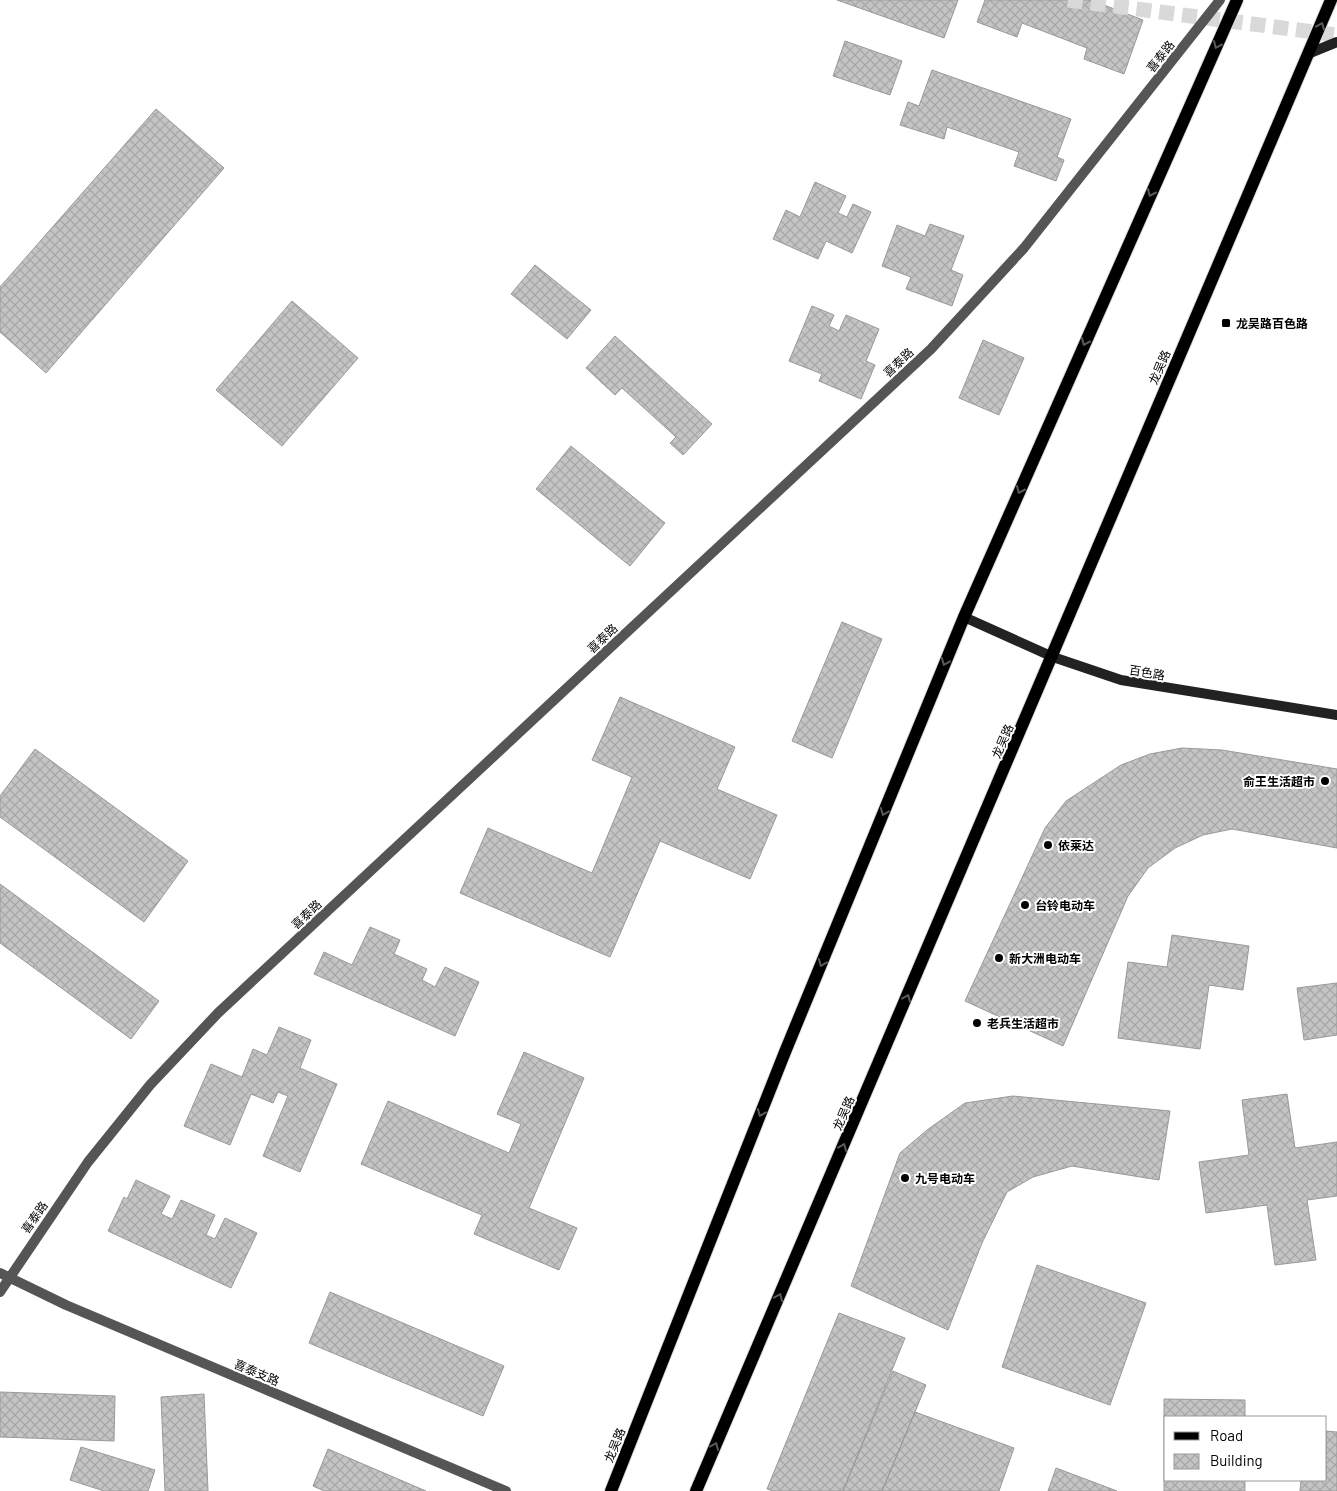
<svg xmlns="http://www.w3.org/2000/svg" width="1337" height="1491" viewBox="0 0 1337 1491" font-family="Barlow,'Noto Sans SC',sans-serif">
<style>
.building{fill:url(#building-cross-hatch);stroke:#999}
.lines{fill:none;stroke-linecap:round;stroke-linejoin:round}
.highway-tunnel{stroke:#d9d9d9;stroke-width:15;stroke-dasharray:15 8;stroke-linecap:butt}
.primary-casing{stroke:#dbdbdb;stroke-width:14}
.street{stroke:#555;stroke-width:10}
.secondary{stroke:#222;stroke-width:10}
.primary{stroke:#000;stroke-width:12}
.oneway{stroke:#595959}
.poi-dot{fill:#000;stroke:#fff;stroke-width:2}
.labels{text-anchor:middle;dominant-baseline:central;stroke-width:4;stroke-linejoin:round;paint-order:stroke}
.street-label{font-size:12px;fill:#000;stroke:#fff}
.poi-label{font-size:12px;font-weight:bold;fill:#000;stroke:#fff;text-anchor:start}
</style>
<defs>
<pattern id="building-cross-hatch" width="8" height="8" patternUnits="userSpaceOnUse" patternTransform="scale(1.25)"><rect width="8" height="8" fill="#c4c4c4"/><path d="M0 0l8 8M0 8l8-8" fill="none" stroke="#a7a7a7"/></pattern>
</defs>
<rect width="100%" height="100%" fill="#fff"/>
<path class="building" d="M837,0h121l-14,38z
M985,0h106l52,20 -19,54 -40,-15 3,-11 -65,-25 -5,14 -40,-15z
M845,41l57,20 -12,34 -57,-19z
M932,70l139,49 -14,38 7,3 -8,21 -42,-15 5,-14 -72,-25 -3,12 -44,-14 8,-23 11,4z
M156,109l68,59 -178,205 -46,-41v-45z
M815,182l31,14 -8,17 9,4 6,-13 18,8 -19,41 -26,-12 -8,18 -45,-20 13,-29 14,7z
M930,224l34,12 -13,34 12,5 -11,31 -46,-17 5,-12 -29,-11 15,-41 28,11z
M535,265l56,45 -24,29 -56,-45z
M292,301l66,57 -76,88 -66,-56z
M812,306l22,9 -5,11 10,5 7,-16 33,14 -13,32 9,4 -14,34 -42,-18 3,-7 -33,-13z
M615,336l97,88 -29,31 -13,-12 6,-6 -54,-49 -7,7 -29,-27z
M983,340l41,18 -25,57 -40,-17z
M571,446l94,77 -35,43 -94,-77z
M842,622l40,17 -50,119 -40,-17z
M620,697l115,50 -18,42 60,26 -27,64 -90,-38 -50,116 -150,-64 28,-65 104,45 40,-96 -40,-17z
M1182,748l40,2 115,19v79l-105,-19 -29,6 -28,13 -27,20 -20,28 -65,150 -98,-45 80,-173 21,-27 55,-36 29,-11z
M35,749l153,112 -44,61 -144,-105v-21z
M0,884l159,117 -28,38 -131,-96z
M370,927l30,13 -6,14 33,15 -5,11 13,7 10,-20 34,15 -24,54 -141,-62 10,-22 28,13z
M1172,935l77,11 -6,44 -34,-5 -9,64 -82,-11 10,-76 39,5z
M1337,983v52l-33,5 -7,-52z
M279,1027l32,13 -11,28 37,16 -37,88 -37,-16 25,-60 -10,-4 -5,11 -22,-9 -21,51 -46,-19 27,-62 31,13 11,-28 14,6z
M524,1052l60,26 -55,130 48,20 -18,42 -85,-36 8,-19 -121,-51 27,-63 121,52 12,-29 -24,-10z
M1287,1094l8,54 42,-6v54l-30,4 9,60 -41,5 -8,-60 -61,8 -7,-51 50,-7 -7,-55z
M1013,1096l157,15 -11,69 -87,-14 -39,11 -26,15 -25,51 -34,87 -97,-44 49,-133 27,-23 38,-27z
M136,1180l34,16 -9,18 11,5 9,-19 34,15 -9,20 9,4 10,-21 32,15 -26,55 -123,-57 16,-34 3,2z
M1037,1265l109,38 -36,102 -108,-38z
M330,1292l174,74 -21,50 -174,-73z
M839,1313l66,25 -62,153h-70l-6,-2z
M893,1371l33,14 -11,27 -33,79h-39z
M0,1392l115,4 -1,45 -114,-4z
M204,1394l4,97h-43l-4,-94z
M1164,1399l81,1v17h-79v63h79v11h-81z
M915,1412l99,36 -15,43h-117z
M1326,1431l11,1v59h-37l1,-11h25z
M81,1447l74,23 -7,21h-44l-34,-11z
M328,1449l98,42h-102l-11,-5z
M1056,1468l61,23h-69z"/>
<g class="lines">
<path class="highway-tunnel" d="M1068,0l269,35"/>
<defs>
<path id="primary" d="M611,1491l174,-439 179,-435 273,-617
M696,1491l635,-1491"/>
</defs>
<use href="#primary" class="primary-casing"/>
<path class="street" d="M0,1273l66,32 440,186
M0,1292l88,-130 62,-77 68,-72 713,-664 93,-101 196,-248"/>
<path class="secondary" d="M1310,53l27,-11
M964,617l89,40 68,23 216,35"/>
<use href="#primary" class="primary"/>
</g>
<defs><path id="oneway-chevron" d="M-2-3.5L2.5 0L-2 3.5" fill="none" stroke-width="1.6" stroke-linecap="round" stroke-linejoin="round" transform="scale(1.25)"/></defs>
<g class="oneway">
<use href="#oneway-chevron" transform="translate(1321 26) rotate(-68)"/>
<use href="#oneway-chevron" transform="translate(1217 45) rotate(114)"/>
<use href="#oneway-chevron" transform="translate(1151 193) rotate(114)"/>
<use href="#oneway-chevron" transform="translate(1085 342) rotate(114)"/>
<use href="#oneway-chevron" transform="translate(1020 490) rotate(114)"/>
<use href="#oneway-chevron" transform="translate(945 662) rotate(112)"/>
<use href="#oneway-chevron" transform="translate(884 812) rotate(112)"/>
<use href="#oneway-chevron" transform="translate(822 963) rotate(112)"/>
<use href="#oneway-chevron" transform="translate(907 998) rotate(-67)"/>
<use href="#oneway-chevron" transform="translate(761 1113) rotate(112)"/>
<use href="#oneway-chevron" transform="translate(843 1147) rotate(-67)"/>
<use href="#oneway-chevron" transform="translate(779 1297) rotate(-67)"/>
<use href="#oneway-chevron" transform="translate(715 1446) rotate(-67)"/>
</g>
<g class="poi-dot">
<rect x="1221" y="318" width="10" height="10" rx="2.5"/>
<circle cx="1325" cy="781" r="5"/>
<circle cx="1048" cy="845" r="5"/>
<circle cx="1025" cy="905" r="5"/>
<circle cx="999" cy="958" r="5"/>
<circle cx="977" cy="1023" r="5"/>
<circle cx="905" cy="1178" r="5"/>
</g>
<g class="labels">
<g class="street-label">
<text transform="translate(1160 56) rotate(-52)">喜泰路</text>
<text transform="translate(898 362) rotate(-43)">喜泰路</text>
<text transform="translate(1159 367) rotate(-67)">龙吴路</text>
<text transform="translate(602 638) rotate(-43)">喜泰路</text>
<text transform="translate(1147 672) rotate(9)">百色路</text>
<text transform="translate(1002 741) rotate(-67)">龙吴路</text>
<text transform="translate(306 914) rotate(-43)">喜泰路</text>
<text transform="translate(843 1113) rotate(-67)">龙吴路</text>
<text transform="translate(34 1217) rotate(-55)">喜泰路</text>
<text transform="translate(257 1372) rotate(23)">喜泰支路</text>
<text transform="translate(614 1445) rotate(-68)">龙吴路</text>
</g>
<g class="poi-label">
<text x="1236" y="323">龙吴路百色路</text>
<text x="1315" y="781" text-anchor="end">俞王生活超市</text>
<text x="1058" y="845">依莱达</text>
<text x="1035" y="905">台铃电动车</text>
<text x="1009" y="958">新大洲电动车</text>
<text x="987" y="1023">老兵生活超市</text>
<text x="915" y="1178">九号电动车</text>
</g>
</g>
<rect x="1164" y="1416" width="162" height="65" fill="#ffffff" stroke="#999999"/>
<rect x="1174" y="1432" width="25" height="8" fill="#000000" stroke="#999999"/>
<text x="1210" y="1441" font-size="15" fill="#000000">Road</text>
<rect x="1174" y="1454" width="25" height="15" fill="url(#building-cross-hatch)" stroke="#999999"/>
<text x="1210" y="1466" font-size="15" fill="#000000">Building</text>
</svg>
